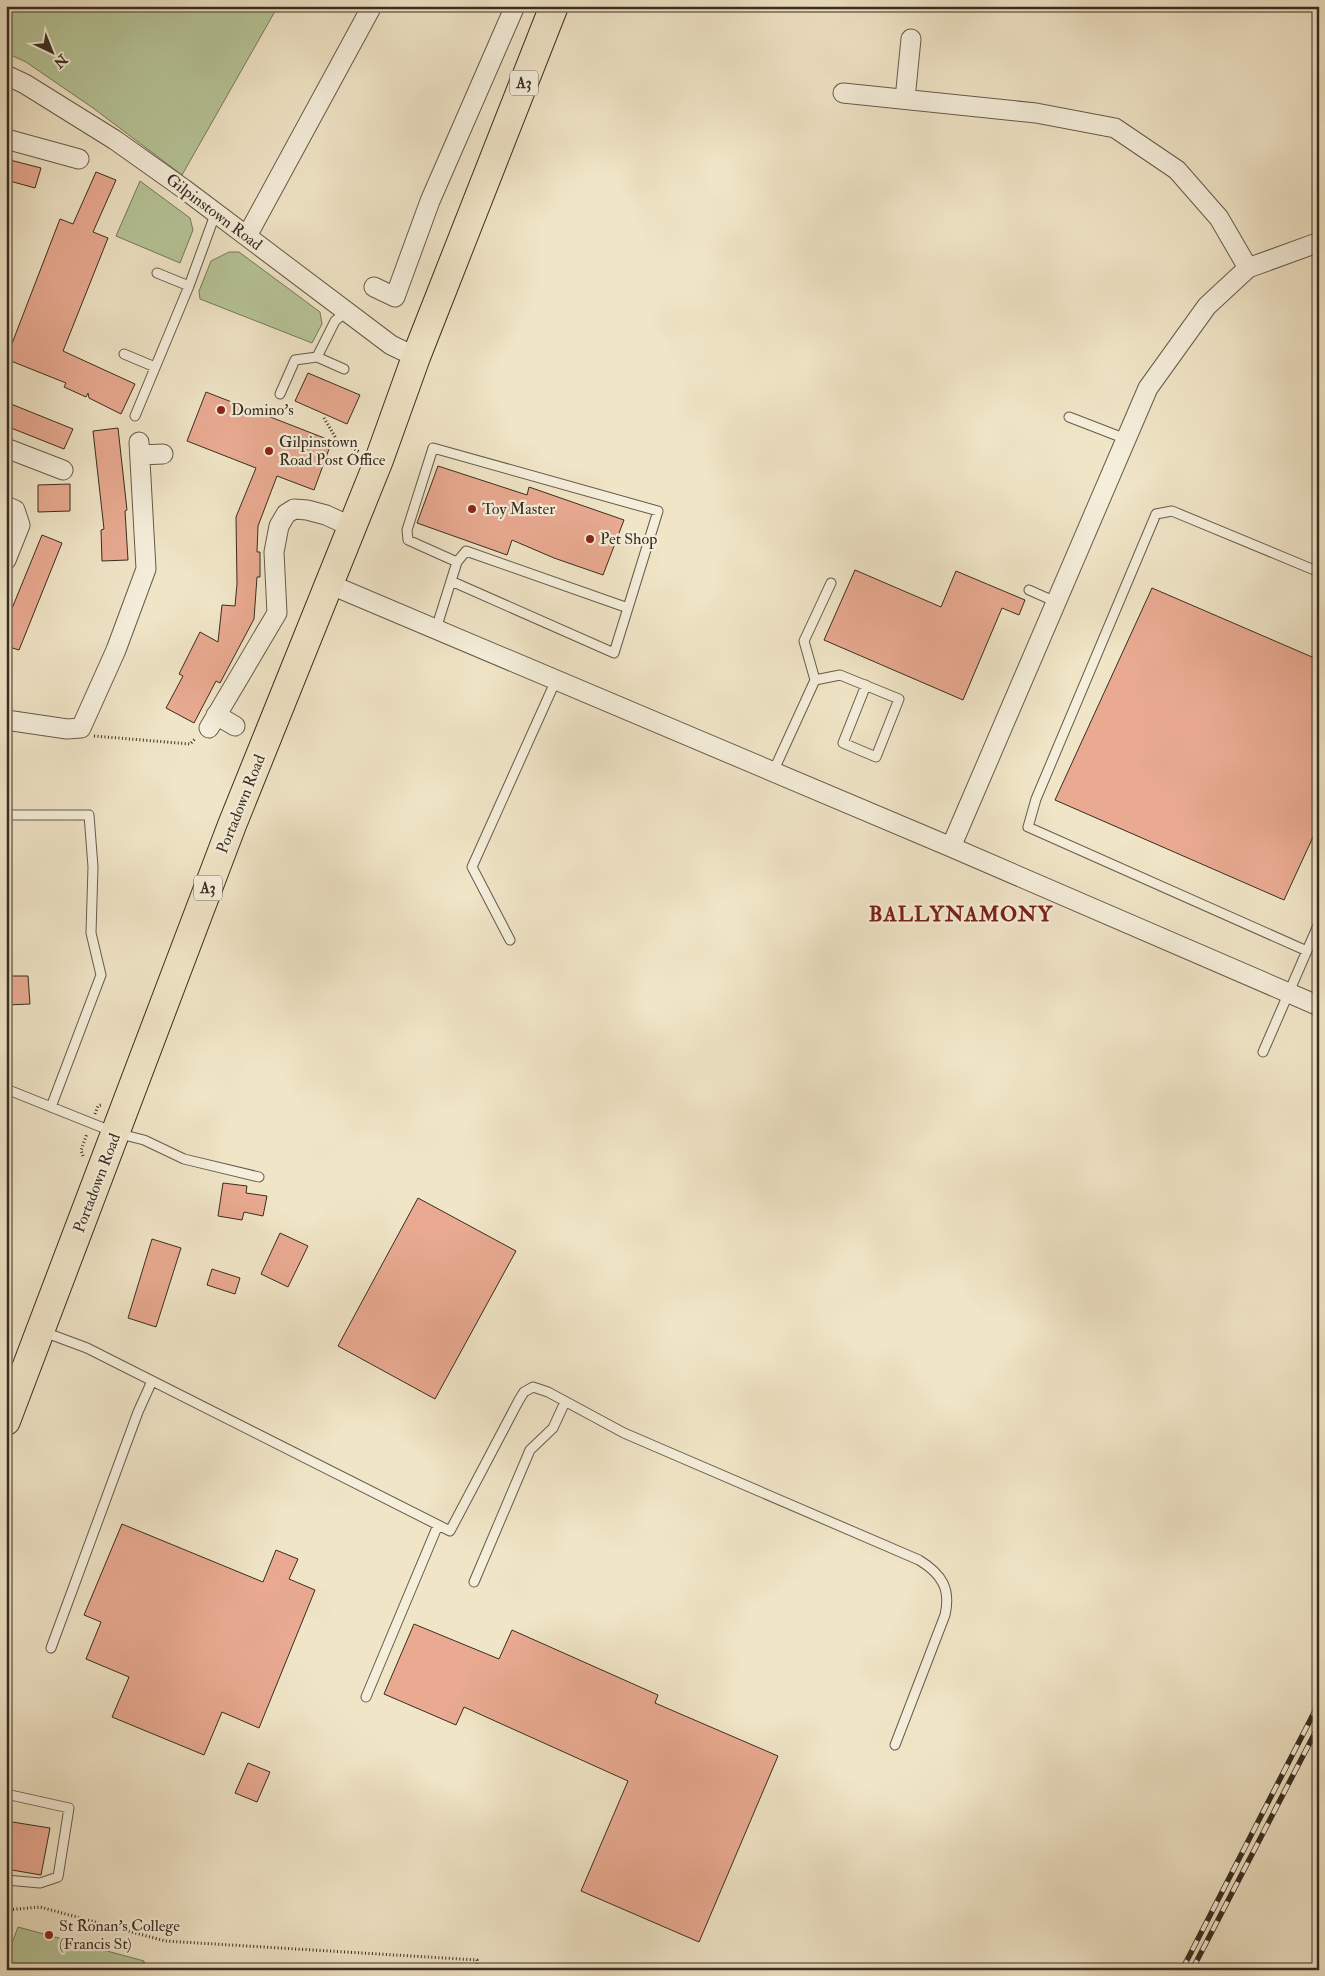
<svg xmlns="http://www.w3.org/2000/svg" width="1325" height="1976" viewBox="0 0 1325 1976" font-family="'IM FELL Double Pica',serif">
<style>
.green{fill:#b6c598;stroke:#77795c}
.building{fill:#e9aa91;stroke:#382d20}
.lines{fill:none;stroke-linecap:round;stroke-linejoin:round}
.lane-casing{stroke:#665b4a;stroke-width:11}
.street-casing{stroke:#665b4a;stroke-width:21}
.highway-casing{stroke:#382d20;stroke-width:30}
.path{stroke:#382d20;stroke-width:3;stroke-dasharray:1 2.5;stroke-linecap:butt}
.lane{stroke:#f5eedb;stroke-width:9}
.street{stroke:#f5eedb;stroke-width:19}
.highway{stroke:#f0e5c7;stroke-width:28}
.rail-casing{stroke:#382d20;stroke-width:5.5}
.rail{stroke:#f5eedb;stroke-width:4;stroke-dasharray:11;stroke-linecap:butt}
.poi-dot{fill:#8f2418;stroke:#f5eedb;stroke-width:2}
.labels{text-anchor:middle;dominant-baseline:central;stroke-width:4.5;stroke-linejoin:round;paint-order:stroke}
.shield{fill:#f5eedb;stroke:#716758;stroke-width:1}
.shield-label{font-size:15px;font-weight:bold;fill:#382d20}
.street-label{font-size:16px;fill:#382d20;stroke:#f5eedb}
.poi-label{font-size:16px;fill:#382d20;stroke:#f5eedb;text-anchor:start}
.district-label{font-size:21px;font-weight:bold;letter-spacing:1px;fill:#7a1f14;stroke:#f5eedb}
</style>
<rect width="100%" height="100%" fill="#f0e5c7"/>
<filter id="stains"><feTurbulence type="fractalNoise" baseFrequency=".004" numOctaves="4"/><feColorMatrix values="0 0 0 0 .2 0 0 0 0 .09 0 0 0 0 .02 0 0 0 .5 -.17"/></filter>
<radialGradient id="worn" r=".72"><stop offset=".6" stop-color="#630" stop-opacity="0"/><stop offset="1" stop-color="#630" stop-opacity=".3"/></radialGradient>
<path class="green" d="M6,6h272l-96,169 -89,-67 -67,-46 -20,-9z
M140,181l50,37 3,12 -13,33 -64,-27z
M229,252h10l81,60 2,12 -10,19 -112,-44 -1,-8 12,-30z
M18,1927l126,34v9h-138v-11z"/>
<path class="building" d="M10,160l31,8 -6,20 -29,-8z
M96,172l20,8 -23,52 15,6 -45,113 72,33 -14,30 -32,-16 -1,-5 -2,4 -22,-10 2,-4 -60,-24 54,-140 13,5z
M308,373l52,22 -13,29 -52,-23z
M206,392l126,49 -18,49 -37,-14 -19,50 -1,26h3v25h-3l-3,42 -34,64 -4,-2 -22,42 -28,-15 17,-32 -4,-2 21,-42 18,10 4,-37 13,1 2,-22 -1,-67 20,-49 -69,-27z
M6,402l67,27 -9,20 -58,-23z
M118,428l9,82 -2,1 3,49 -26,1 -1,-31 3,-1 -11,-98z
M438,466l89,29 2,-8 95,33 -21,55 -49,-17 -42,-18 -5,15 -90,-32z
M70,484v27l-32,1v-27z
M42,535l20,8 -43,107 -13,-4v-23z
M855,570l86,37 15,-36 69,29 -6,15 -17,-7 -39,92 -139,-60z
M1152,588l167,72v164l-35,76 -229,-100z
M6,976h22l2,28 -24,1z
M223,1183l24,3 -1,7 21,3 -4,20 -19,-4 -2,8 -24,-4z
M418,1198l98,53 -81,148 -97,-53z
M280,1233l28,13 -20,41 -27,-13z
M152,1239l29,9 -25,79 -28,-9z
M212,1269l28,9 -5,16 -28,-9z
M122,1524l141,58 13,-32 22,9 -9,20 26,11 -56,138 -37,-16 -18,43 -92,-38 17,-40 -43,-18 15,-37 -17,-7z
M414,1624l85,35 13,-29 146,65 -3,8 123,53 -79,186 -118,-51 47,-110 -164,-74 -8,18 -72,-31z
M248,1763l22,9 -13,30 -22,-9z
M6,1821l44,7 -9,47 -35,-6z"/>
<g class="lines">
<defs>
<path id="lane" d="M157,273l32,13
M124,354l31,13
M317,357l18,-36 12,-10
M280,394l15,-34 22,-3 27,12
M135,416l54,-130 27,-74
M1069,417l57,22
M457,562l9,-11 162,57
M1029,590l27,12
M436,629l15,-48 163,72 44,-142 -225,-63 -26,82 1,10 49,22 -6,19
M815,680l-11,-39 27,-58
M773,772l42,-92 25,-5 59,24 -23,58 -33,-14 23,-58
M6,815h83l4,52 -2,66 10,42 -50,132
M510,940l-38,-73 84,-187
M1307,951l-279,-124 8,-28 120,-285 16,-3 147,61
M1263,1052l56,-129
M6,1089l110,44 28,7 40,19 75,18
M44,1332l43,16 363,183 69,-131 5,-8 9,-5 15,5 76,41 295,127c23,14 32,29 26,55l-50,130
M474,1582l56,-132 23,-22 12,-26
M51,1648l87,-236 14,-31
M366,1697l72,-172
M6,1794l63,14 -11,69 -18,6 -34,-3"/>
<path id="street" d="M6,75l19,9 90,56 69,49 207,156 25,12
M843,93l193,20 79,15 62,42 42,48 29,50
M905,99l6,-60
M6,139l73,20
M247,236l125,-230
M374,287l21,10 35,-96 85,-195
M6,448l57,22
M140,455l23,-1
M6,506l9,4 5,15 -14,35
M329,584l622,263 368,159
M216,715l19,11
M6,720l61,9 14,-1 35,-78 30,-81 -7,-127
M209,728l68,-115 -3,-61 5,-26 7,-12 8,-5 13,1 19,5 26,12
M951,847l197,-459 59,-82 41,-38 66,-24"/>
<path id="highway" d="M6,1421l226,-596 147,-365 37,-103 138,-351"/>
</defs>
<use href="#lane" class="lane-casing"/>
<use href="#street" class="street-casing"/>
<use href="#highway" class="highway-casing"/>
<path class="path" d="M324,418l13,22 23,12
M94,736l96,8 6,-6
M95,1114l3,-8 5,-2
M83,1156l-2,-6 6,-16
M6,1910l34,-3 125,34 312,19v10"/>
<use href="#lane" class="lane"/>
<use href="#street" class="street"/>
<use href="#highway" class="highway"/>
<defs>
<path id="rail" d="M1182,1970l137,-267
M1192,1970l127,-245"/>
</defs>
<use href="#rail" class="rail-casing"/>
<use href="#rail" class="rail"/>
</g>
<g class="poi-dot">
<circle cx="221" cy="410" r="5"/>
<circle cx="269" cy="451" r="5"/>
<circle cx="472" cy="509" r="5"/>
<circle cx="590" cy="539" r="5"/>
<circle cx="49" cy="1935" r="5"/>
</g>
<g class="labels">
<g class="shield">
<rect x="510" y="70.5" width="28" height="25" rx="4"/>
<rect x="194" y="875.5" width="28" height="25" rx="4"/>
</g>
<g class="shield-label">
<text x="524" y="83">A3</text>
<text x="208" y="888">A3</text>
</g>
<g class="street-label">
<text transform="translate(214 212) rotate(37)">Gilpinstown Road</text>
<text transform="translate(241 804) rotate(-68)">Portadown Road</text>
<text transform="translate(97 1183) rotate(-69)">Portadown Road</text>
</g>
<g class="poi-label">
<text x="231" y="410">Domino's</text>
<text x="279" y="442">Gilpinstown<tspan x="279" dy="18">Road Post Office</tspan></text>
<text x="482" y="509">Toy Master</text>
<text x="600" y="539">Pet Shop</text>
<text x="59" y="1926">St Ronan's College<tspan x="59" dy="18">(Francis St)</tspan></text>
</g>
<g class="district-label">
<text x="961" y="914">BALLYNAMONY</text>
</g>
</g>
<rect width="1325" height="1976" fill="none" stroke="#f0e5c7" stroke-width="25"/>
<rect x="8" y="8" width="1310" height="1961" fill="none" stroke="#382d20" stroke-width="2.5"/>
<rect x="12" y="12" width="1300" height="1951" fill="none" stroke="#382d20"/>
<g transform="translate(52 52) rotate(137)" stroke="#f5eedb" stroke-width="4" paint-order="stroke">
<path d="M0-4L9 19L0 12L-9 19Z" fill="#382d20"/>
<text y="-8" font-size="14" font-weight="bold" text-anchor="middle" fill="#382d20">N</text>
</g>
<rect width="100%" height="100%" filter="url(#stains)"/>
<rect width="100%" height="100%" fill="url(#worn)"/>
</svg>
